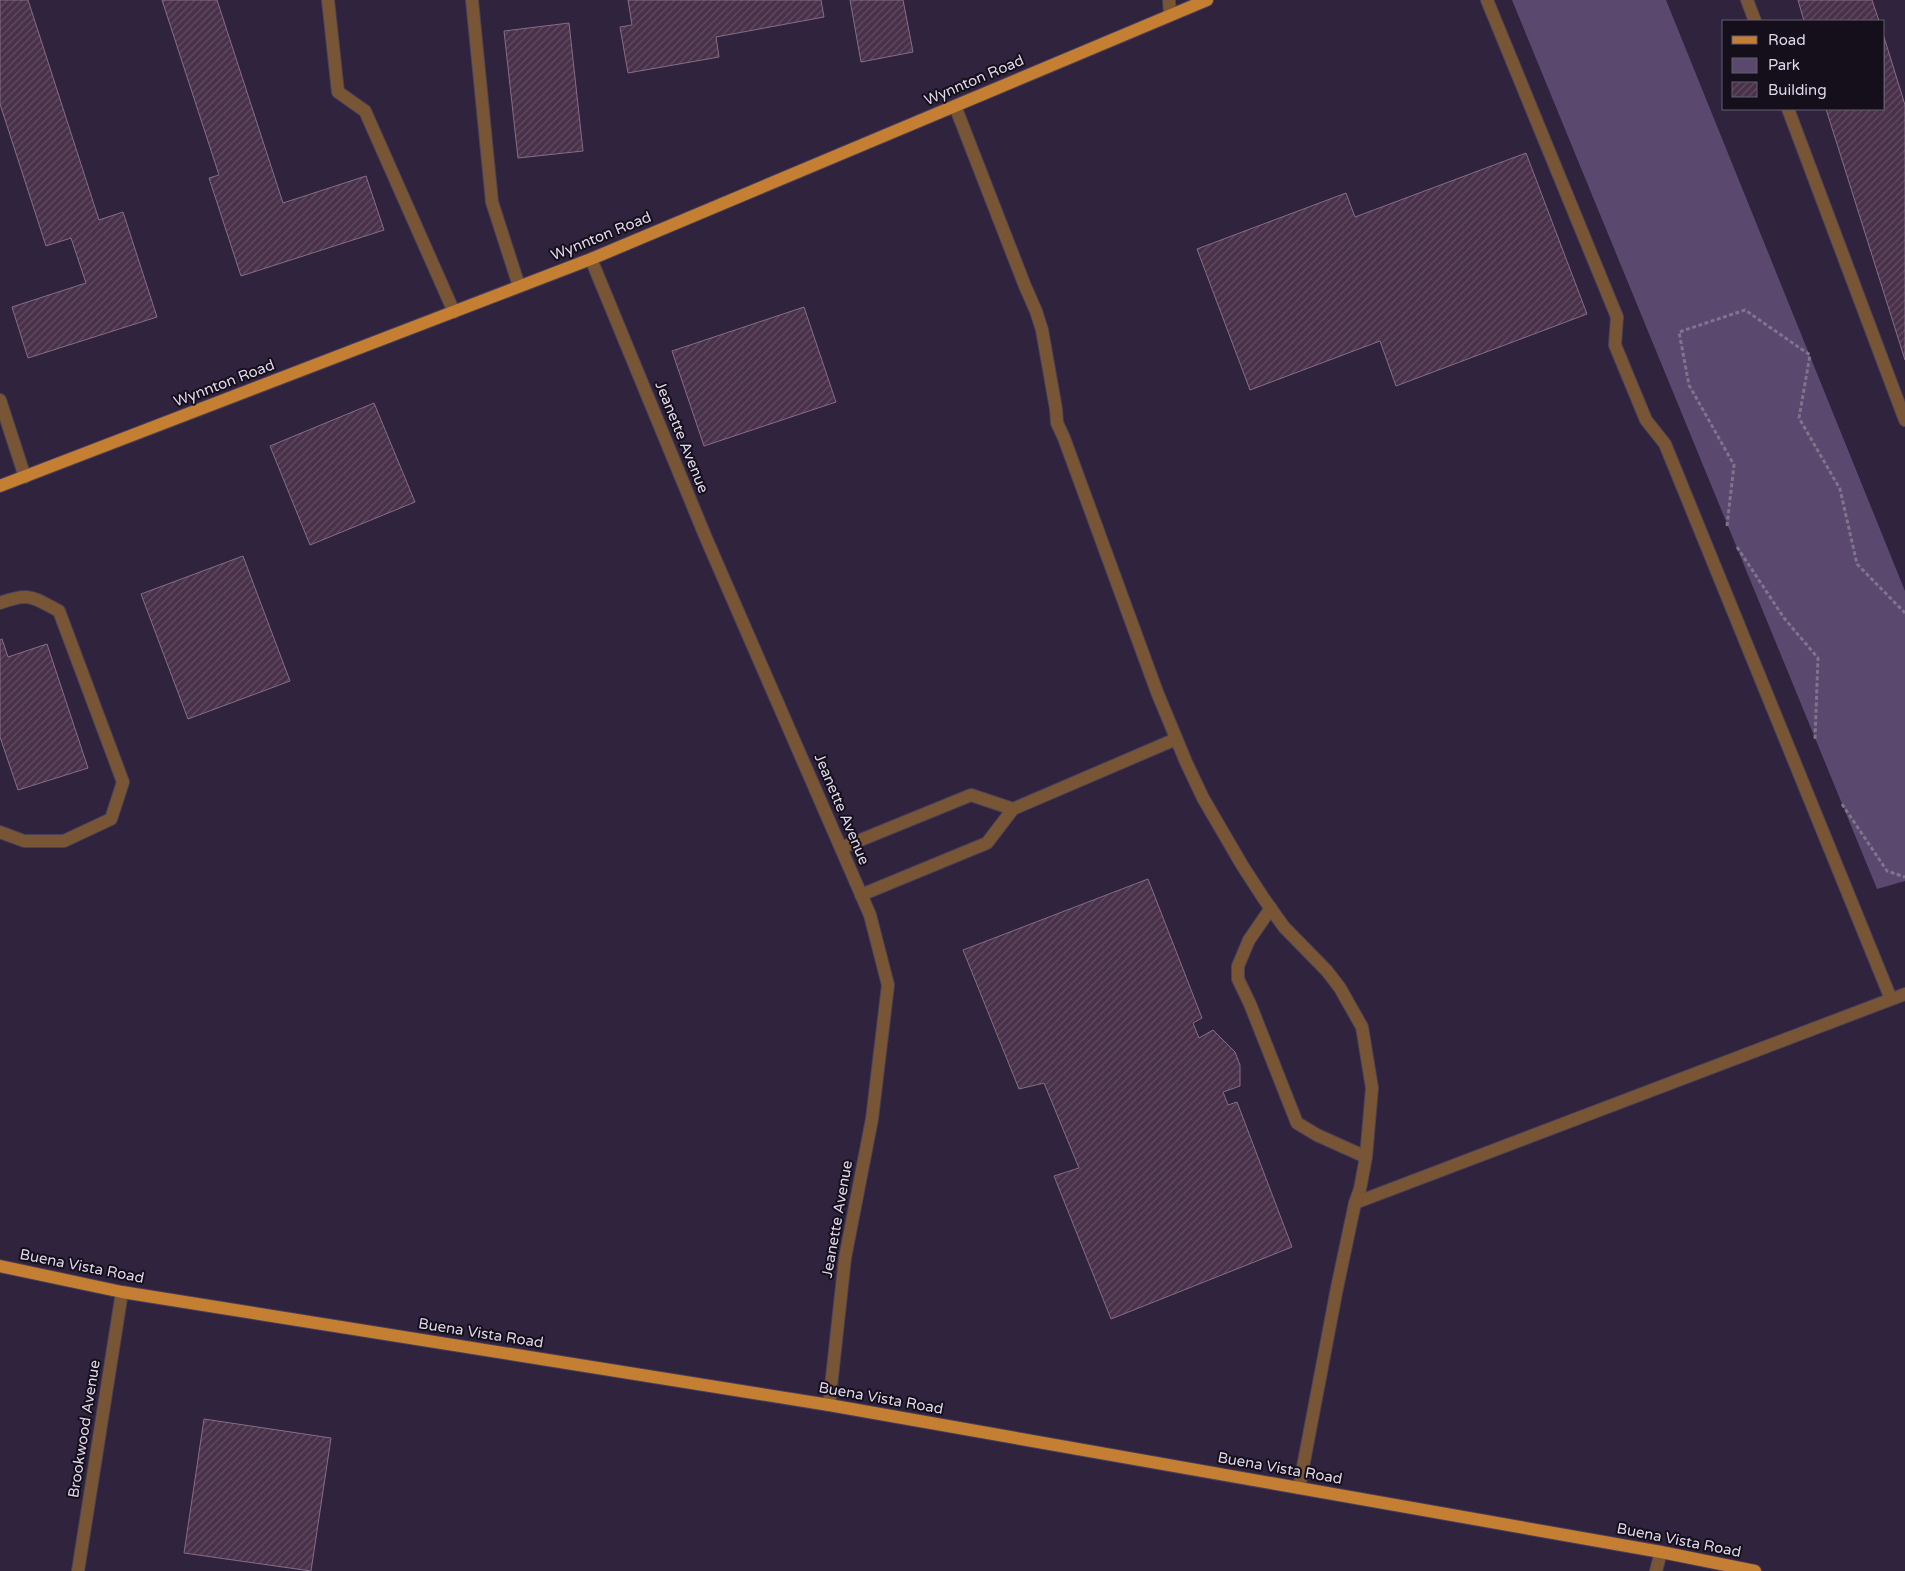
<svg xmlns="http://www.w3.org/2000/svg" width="1905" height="1571" viewBox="0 0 1905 1571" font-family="'Varela Round',sans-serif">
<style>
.green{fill:#5a486f}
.building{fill:url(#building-hatch);stroke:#876d88}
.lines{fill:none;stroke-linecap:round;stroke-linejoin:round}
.service-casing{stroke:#4b4059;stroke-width:14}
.minor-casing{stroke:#4b4059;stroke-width:14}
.primary-casing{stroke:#4b4059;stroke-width:14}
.path{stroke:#7e748b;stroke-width:3;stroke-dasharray:4 2.5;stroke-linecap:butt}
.service{stroke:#785635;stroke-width:12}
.minor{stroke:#785635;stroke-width:12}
.primary{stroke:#c57f33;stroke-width:12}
.labels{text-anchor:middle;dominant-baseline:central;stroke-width:4;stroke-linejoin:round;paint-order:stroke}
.street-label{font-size:15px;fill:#ded7e9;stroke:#150f1c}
</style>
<defs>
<pattern id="building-hatch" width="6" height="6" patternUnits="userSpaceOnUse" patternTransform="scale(1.25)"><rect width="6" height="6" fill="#483149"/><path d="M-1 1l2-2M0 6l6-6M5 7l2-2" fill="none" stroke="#624e63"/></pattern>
</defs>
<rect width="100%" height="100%" fill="#2f233e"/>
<path class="green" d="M1512,0h154l239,591v290l-28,8z"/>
<path class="building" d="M0,0h28l71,220 24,-8 34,105 -129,41 -16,-51 74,-24 -15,-45 -25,8 -46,-142z
M162,0h55l66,203 83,-27 18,54 -143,46 -32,-98 10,-3z
M628,0h193l3,17 -108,20 3,20 -91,16 -8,-46 12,-2z
M850,0h53l10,52 -52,10z
M1798,0h74l7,21h-75z
M569,23l14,128 -65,7 -14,-127z
M1884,37l21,68v255l-79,-251h58z
M1526,153l61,161 -191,72 -16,-45 -130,49 -53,-141 149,-56 9,24z
M804,307l32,95 -132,44 -32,-95z
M374,403l41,99 -105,43 -40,-99z
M243,556l47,125 -102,38 -47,-125z
M2,639l6,18 39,-13 41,124 -70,22 -18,-53v-97z
M1148,879l54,139 -9,5 6,15 14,-8 22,22 5,13v21l-17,6 5,13 9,-3 55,145 -181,72 -57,-143 25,-8 -35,-85 -25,6 -56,-139z
M204,1419l127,19 -20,133 -127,-18z"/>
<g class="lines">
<defs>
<path id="service" d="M328,0l10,92 27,19 89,201
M472,0l20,202 27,84
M1487,0l130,317 -2,28 31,75 19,24 226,555
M1747,0l8,21
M955,106l70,180 11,25 6,19 14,79 1,14 7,15 93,254 29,70 17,36 39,67 22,34 20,28 43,44 13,17 22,39 10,61 -6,69 -6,32 -5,14 -18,85 -38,200
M1788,109l117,311
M0,400l25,77
M0,603c30,-11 32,-6 59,8l64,171 -12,37 -47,22h-40l-24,-9
M841,848l130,-53 42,14
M861,895l126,-52 26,-34 163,-70
M1271,908l-22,32 -11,26v13l12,25 47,119 20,12 49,22
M1355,1203l550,-209"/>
<path id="minor" d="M1169,0l1,15
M591,259l115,279 164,377 18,70 -16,134 -27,139 -16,147
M78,1571l44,-279
M1656,1571l5,-19"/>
<path id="primary" d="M0,486l591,-227 616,-259
M0,1266l122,26 707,113 832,147 94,19"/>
</defs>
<use href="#service" class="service-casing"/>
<use href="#minor" class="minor-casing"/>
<use href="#primary" class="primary-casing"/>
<path class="path" d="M1727,526l7,-61 -45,-80 -10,-53 66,-22 65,45 -11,63 41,71 17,75 48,49
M1737,547l47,71 34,40 -3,81
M1842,804l45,67 18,6"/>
<use href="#service" class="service"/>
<use href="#minor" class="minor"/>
<use href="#primary" class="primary"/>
</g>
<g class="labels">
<g class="street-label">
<text transform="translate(974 80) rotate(-23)">Wynnton Road</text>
<text transform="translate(601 236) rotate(-22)">Wynnton Road</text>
<text transform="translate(224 383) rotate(-21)">Wynnton Road</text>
<text transform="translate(682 437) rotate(68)">Jeanette Avenue</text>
<text transform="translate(842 809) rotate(67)">Jeanette Avenue</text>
<text transform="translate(837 1219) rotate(-80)">Jeanette Avenue</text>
<text transform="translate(82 1266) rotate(11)">Buena Vista Road</text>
<text transform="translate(481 1333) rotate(9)">Buena Vista Road</text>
<text transform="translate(881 1398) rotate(10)">Buena Vista Road</text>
<text transform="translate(84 1429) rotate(-81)">Brookwood Avenue</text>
<text transform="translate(1280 1468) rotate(10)">Buena Vista Road</text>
<text transform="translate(1679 1540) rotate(11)">Buena Vista Road</text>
</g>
</g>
<rect x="1722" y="20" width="162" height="90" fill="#150f1c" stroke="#655f6e"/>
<rect x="1732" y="36" width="25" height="8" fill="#c57f33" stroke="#655f6e"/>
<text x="1768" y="45" font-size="15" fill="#ded7e9">Road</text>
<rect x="1732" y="58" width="25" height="15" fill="#5a486f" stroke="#655f6e"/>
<text x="1768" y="70" font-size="15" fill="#ded7e9">Park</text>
<rect x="1732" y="82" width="25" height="15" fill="url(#building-hatch)" stroke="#655f6e"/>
<text x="1768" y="95" font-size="15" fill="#ded7e9">Building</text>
</svg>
